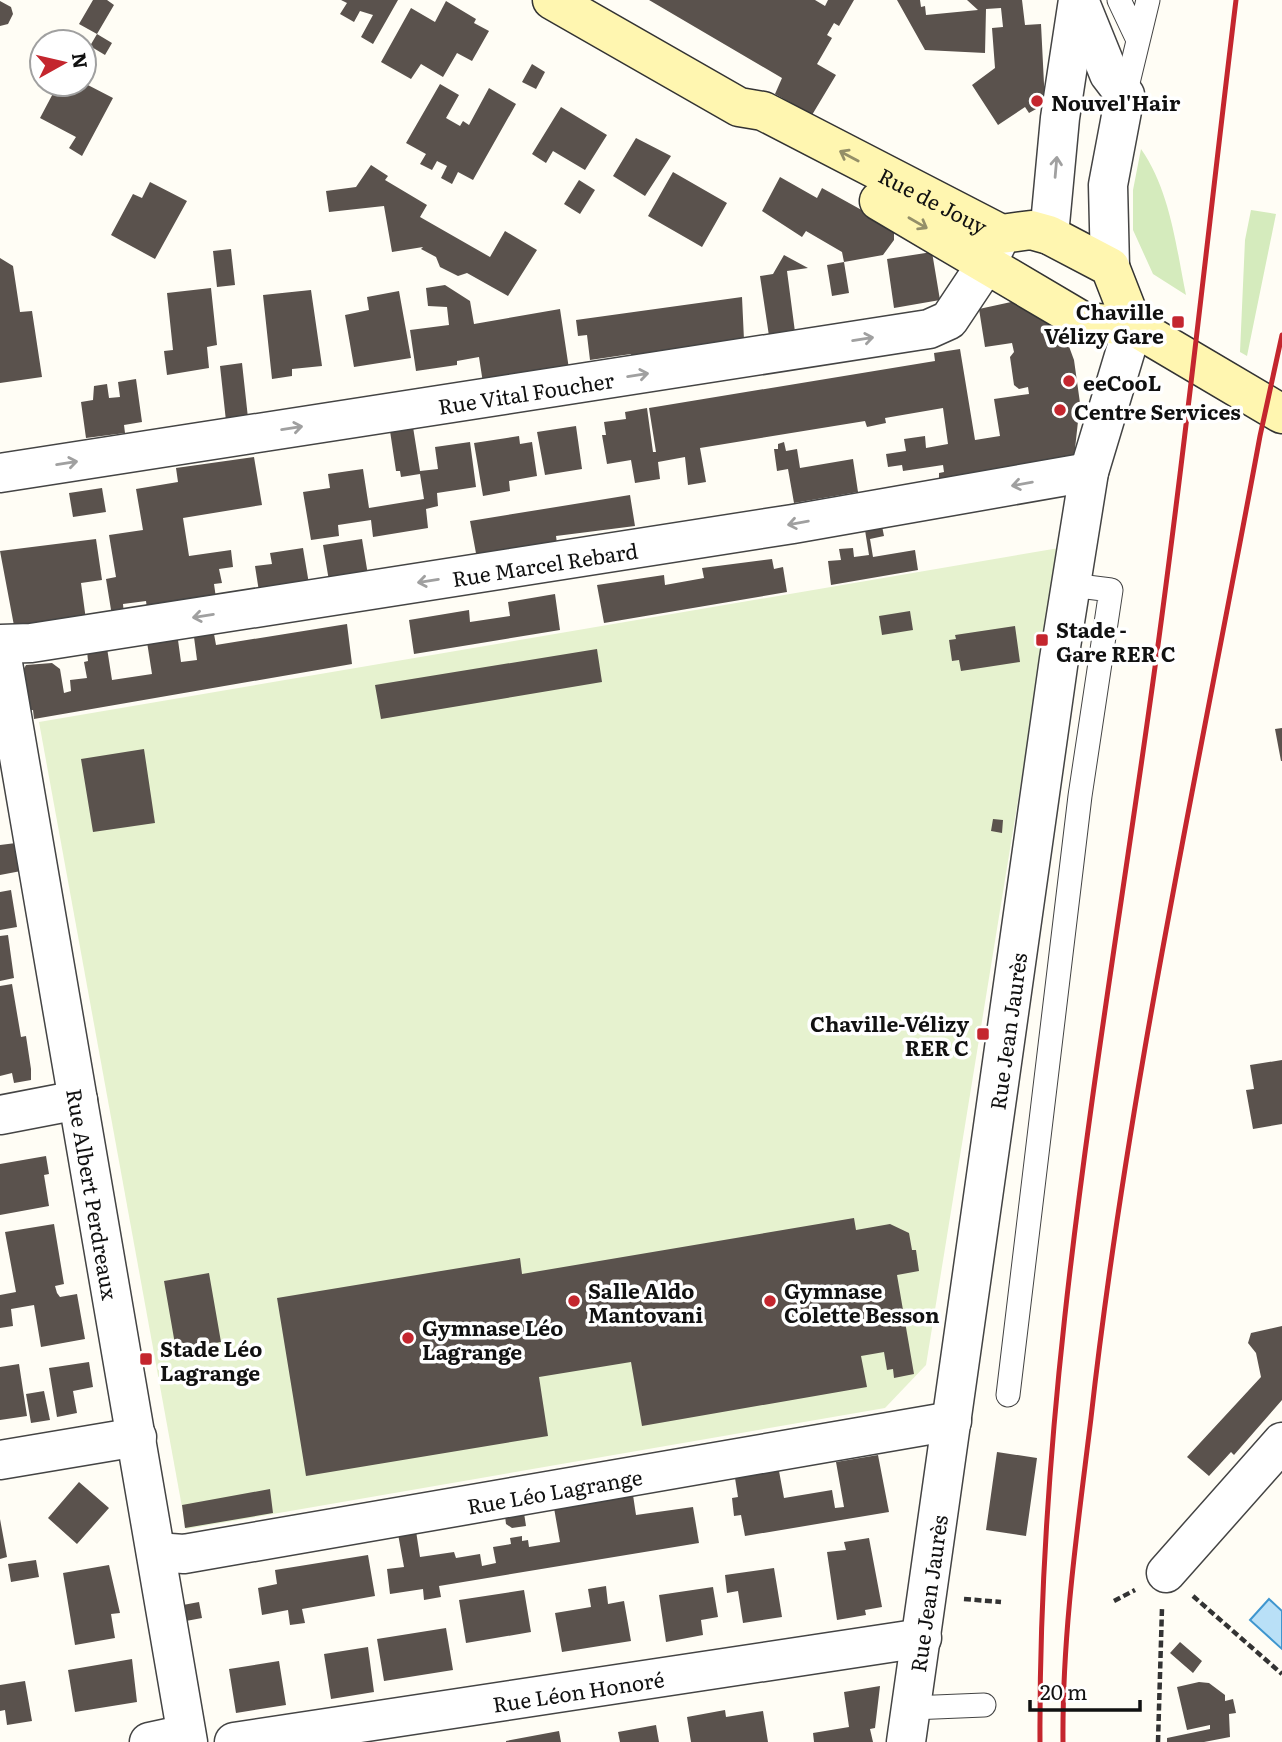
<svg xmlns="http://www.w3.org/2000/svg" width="1282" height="1742" viewBox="0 0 1282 1742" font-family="Literata,serif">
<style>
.green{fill:#d5ebbd}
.pitch{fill:#e6f2cf}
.water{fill:#b9e0f7;stroke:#3f96cf;stroke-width:2}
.building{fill:#5a524d}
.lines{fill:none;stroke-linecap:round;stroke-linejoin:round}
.lane-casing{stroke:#444;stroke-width:25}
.street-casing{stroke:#444;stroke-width:41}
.secondary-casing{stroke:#333;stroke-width:41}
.path{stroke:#333;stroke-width:4.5;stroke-dasharray:7 3.5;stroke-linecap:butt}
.lane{stroke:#fff;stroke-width:23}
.street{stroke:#fff;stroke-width:38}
.secondary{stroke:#fff6b0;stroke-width:38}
.rail{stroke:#c4262e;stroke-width:5}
.oneway{stroke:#948f68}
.oneway2{stroke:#a0a0a0}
.poi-dot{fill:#c4262e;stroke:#fff;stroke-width:2.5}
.labels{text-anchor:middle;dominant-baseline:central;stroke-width:7;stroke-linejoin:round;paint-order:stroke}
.poi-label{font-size:21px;font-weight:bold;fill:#111;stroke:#fff;text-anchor:start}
.street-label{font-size:21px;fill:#111;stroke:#fff}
</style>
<rect width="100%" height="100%" fill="#fffdf5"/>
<path class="green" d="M1141,149c29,41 35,97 45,146l-33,-21 -20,-44v-40z
M1251,210l25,4 -29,142 -7,-4 5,-112z"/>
<path class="pitch" d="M1059,548l-133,817 -41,43 -699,121 -147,-807z"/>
<path class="water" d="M1269,1599l13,12v38l-32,-29z"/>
<path class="building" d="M93,0h14l7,5 -17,29 -18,-10z
M341,0h57l-25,44 -12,-7 12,-22 -13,-4 -6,11 -14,-8 7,-11z
M649,0h166l10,6 3,-6h26l-15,26 -5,-3 -7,12 5,3 -15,26 19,11 -24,40 -37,-21 7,-16z
M897,0h23l1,7 4,-1 1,9 52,-5 -11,-10h55l3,25 16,-1 4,80 -16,9 -4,-6 -27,18 -26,-40 23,-17 -3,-40 11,-1 -2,-19 -15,1 -1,44 -60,-3z
M0,1l11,6 2,7 -5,10 -8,2z
M446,1l30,18 -2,4 15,8 -17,30 -15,-8 -14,24 -22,-13 -10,15 -30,-17 30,-54 24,14z
M97,34l15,9 -7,12 -15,-9z
M532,64l13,8 -9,17 -14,-7z
M84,83l29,15 -31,58 -13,-8 7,-11 -36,-19 18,-34z
M440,84l19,11 -13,23 14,8 3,-5 6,4 20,-37 27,16 -43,76 -15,-8 -6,12 -11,-6 6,-12 -10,-5 -5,9 -12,-6 6,-10 -20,-11z
M561,107l46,28 -22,35 -32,-19 -7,12 -14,-9z
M636,138l35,18 -26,40 -32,-20z
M371,165l17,11 -3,4 42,25 -7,12 70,40 15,-26 32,19 -29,46 -41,-23 -9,3 -18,-9 -4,-10 -15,-8 2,-2 -31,5 -8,-46 -55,6 -3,-21 30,-4z
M673,172l54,31 -25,44 -54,-31z
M780,177l37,21 5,-10 72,40v12l-11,15 -39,7 5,31 -17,3 -5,-31 17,-3 -2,-10 -36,-21 -4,6 -40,-26z
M579,180l16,10 -15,24 -16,-10z
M150,182l37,19 -32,58 -44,-24 22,-41 9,4z
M231,249l4,36 -18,2 -4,-36z
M932,252l8,48 -46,8 -7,-49z
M784,255l24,13 -21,3 8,61 -26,4 -9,-60 13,-2z
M0,258l13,8 7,46 12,-1 10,66 -42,6z
M445,285l25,16 4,23 86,-15 9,60 -86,14 -4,-26 -22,4v4l-41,6 -6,-41 39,-5 -2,-18 -19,-1 -2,-18z
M211,288l6,57 -10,2 2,21 -42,7 -3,-24 9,-1 -6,-57z
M311,290l11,76 -30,3v7l-20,3 -9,-84z
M399,291l12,67 -57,9 -9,-52 24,-5 -2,-13z
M742,297l2,43 -112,19 -1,-5 -41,6 -3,-25 -9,1 -2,-16z
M1020,300l19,12 28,29 7,19 6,43 -6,55 -135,21v-6l5,-1 -1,-7 -40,6 -1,-6 -14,2 -2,-13 20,-3 -2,-12 21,-3 1,12 22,-4 -5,-36 -58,10 1,5 -19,4 -2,-6 -165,27 6,34 -18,3 -3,-28 -27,5 2,17 -25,4 -4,-23 -24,4 -5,-29h4l-2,-13 22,-3 -1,-7 22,-4 6,44h3l-7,-44 286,-47 -1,-8 26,-4 15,91 25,-4 -6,-37 35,-5 -1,-7 -9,2 -5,-4 -4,-28 4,-5 -2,-9 -27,4 -6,-38z
M242,363l6,55 -22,3 -6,-55z
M136,379l6,43 -18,3 1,8 -39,5 -5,-36 12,-2 1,-14 13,-2 2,14 11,-1 -2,-15z
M576,426l6,43 -37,6 -8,-43z
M413,427l7,44 18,-2 -3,-22 35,-5 6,45 -39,6 1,13 -12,3 2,19 -55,9 -2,-17 -33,5 1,11 -28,4 -8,-48 27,-4 -2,-14 35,-5 6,39 55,-9 -4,-25 -19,3 -1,-6h-4l-6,-40z
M519,436l1,8 12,-2 5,34 -28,5 1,10 -27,5 -9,-53z
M784,442l2,9 11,-2 3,19 53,-9 5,33 -64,11 -6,-34 -11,2 -3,-22h4v-5z
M254,457l8,48 -79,13 6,38 42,-6 2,17 -14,2 3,14 -8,1 3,21 -69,11 -2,-15 -23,3 1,11 -11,7 -7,-43 10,-2 -7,-42 34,-5 -7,-41 42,-7 -2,-14z
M102,488l4,24 -33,5 -4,-24z
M630,495l5,31 -79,10 2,15 -80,13 -8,-43z
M881,521l3,15 -14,3 3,18 42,-7 3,20 -87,15 -3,-24 13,-1 -2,-11 14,-1 1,9 15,-2 -5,-31z
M96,539l6,41 -21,3 5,37 -71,11 -15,-80z
M362,539l7,42 -39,6 -7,-42z
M303,548l7,42 -50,8 -5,-32 17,-2 -2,-11z
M772,559l2,10 9,-2 4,25 -183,31 -7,-38 67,-10 1,10 39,-7 -2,-10z
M555,594l5,36 -146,24 -5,-34 60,-10 1,12 40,-6 -2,-14z
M910,611l3,19 -31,5 -3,-19z
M347,624l5,40 -318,55 -1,-9 -7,1 -5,-37 5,-9 26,-2 8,6 4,24 7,-2 -1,-11 17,-2 -3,-16 4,-1 -1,-10 20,-3 5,32 40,-6 -5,-32 31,-2 3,22 16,-2 -3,-23 20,-3 2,11z
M1015,626l5,36 -59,9 -2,-11 -7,1 -3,-21 7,-1 -1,-4z
M597,649l5,33 -221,37 -6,-34z
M1282,728v33h-1l-6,-32z
M144,749l11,74 -62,9 -12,-73z
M993,819l10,1 -1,13 -11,-2z
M16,843l5,28 -21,4v-30z
M11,890l6,37 -17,3v-38z
M8,935l6,43 -14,3v-45z
M12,984l9,53 5,-1 5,33v11l-17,3 -2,-10 -12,3v-90z
M1282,1060v64l-29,5 -7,-39 8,-1 -4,-24z
M46,1156l3,18 -5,1 5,31 -49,9v-51z
M854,1218l2,12 34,-6 19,9 3,17h4l3,21 -22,4 17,99 -20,4 -1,-9 -6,1 -3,-18 -23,4 6,31 -225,39 -11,-64 -92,15 9,59 -242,40 -29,-178 243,-40 2,16z
M54,1224l10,60 -9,2 2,7 3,4 17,-3 8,45 -44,8 -7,-42 -23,4 2,17 -13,2v-33l16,-3 -11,-60z
M209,1273l12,69 -45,8 -12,-69z
M1282,1326v74l-48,55 -3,-3 -22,24 -22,-19 74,-80 -5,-24 -8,-10 3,-10z
M89,1362l4,25 -20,4 4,22 -20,4 -8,-49z
M19,1364l8,52 -27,4v-53z
M44,1391l6,29 -19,3 -5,-29z
M997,1452l40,6 -11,78 -40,-6z
M878,1455l11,57 -144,24 -4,-21 -7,1 -2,-18 6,-1 -3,-19 44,-7 5,27 48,-8 3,18 9,-1 -8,-45z
M79,1482l30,26 -32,36 -29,-26z
M270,1489l3,24 -88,15 -3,-23z
M633,1495l3,20 57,-8 6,36 -260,43 2,11 -17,3 -1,-11 -33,5 -3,-25 17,-2 -6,-33 18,-3 4,26 34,-5 2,6 24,-4 2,12 14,-3 -3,-16 18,-3 -1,-6 12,-2v5l6,-1 1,7 31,-5 -6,-34z
M524,1513l2,13 -14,2 -6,-4 -1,-8z
M0,1519l7,38 -7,2z
M869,1538l13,69 -17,3 1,5 -29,5 -10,-68 19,-2 -2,-8z
M368,1555l7,41 -73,13 3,14 -15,2 -2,-15 -26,5 -4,-27 19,-4 -2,-14z
M36,1560l3,17 -28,5 -3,-18z
M109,1565l11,48 -9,1 4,24 -40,7 -12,-72z
M774,1568l8,49 -39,6 -5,-32 -11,2 -2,-18z
M606,1586l2,18 16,-3 7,40 -69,11 -7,-39 36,-6 -3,-18z
M713,1587l5,30 -17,3 2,15 -37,7 -7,-47z
M524,1590l7,42 -65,11 -7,-43z
M199,1602l3,16 -16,3 -3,-16z
M446,1628l7,42 -69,11 -7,-42z
M1180,1642l22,19 -9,12 -23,-20z
M368,1647l6,45 -43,7 -7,-45z
M132,1659l5,43 -62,10 -7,-42z
M279,1661l7,44 -50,8 -7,-44z
M25,1681l7,40 -25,4 -2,-15 -5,1v-26z
M1199,1682l10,1 16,12v6l8,-2 3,14 -7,1 1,23 -26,5h-37v-4l43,-9v-4l-23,5 -10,-43z
M880,1686l-5,42 -5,1 3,13h-59l-1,-9 36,-6 -5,-35z
M725,1710l1,7 37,-6 5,31h-77l-4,-25z
M656,1725l3,17h-39l-2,-10z
M559,1731l2,11h-55v-1z"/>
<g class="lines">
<defs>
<path id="lane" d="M1119,0l18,38
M1125,95l23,-95
M1008,1395l72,-599 31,-206 -40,-5
M911,1708l73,-3"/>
<g id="street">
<path d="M1079,0l30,74 16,21 -17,90 2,82"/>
<path d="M1049,235l11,-117 18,-118"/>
<path id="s1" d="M0,473l929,-144 20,-9 38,-57 14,-28"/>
<path id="s2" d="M0,644l31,-1 762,-119 296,-52"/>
<path id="s3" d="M0,646l188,1096"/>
<path d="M0,1115l78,-15"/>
<path d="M0,1460l137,-23"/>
<path id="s4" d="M156,1552l28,2 768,-133"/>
<path d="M1166,1573l116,-131"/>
<path d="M149,1742l37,-8"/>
<path id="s5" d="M234,1742l688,-104"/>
<path id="s6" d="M906,1742l153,-1083 30,-187 44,-146"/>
</g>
<g id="secondary">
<path id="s7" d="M552,0l187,107 24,4 238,123 30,-4 18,5 61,32 23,59"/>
<path d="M879,201l205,121 49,4 149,88"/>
</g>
</defs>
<use href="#lane" class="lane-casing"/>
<use href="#street" class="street-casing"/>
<use href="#secondary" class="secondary-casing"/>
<path class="path" d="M1193,1596l89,78
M964,1599l37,3
M1114,1601l21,-11
M1158,1742l4,-134"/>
<use href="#lane" class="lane"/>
<use href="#street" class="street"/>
<use href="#secondary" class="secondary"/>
<path class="rail" d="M1040,1742c-2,-345 60,-685 108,-1025 34,-238 59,-478 88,-717
M1063,1742c-1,-109 15,-217 28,-324 37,-330 109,-656 169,-982l22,-101"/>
</g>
<defs><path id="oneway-shaft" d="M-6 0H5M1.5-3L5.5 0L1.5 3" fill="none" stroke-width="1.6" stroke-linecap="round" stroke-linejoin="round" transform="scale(1.75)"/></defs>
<g class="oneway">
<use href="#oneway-shaft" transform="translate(849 156) rotate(-152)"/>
<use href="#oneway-shaft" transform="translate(918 223) rotate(30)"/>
</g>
<g class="oneway2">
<use href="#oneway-shaft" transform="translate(1056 167) rotate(-85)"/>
<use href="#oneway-shaft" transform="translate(863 339) rotate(-9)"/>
<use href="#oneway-shaft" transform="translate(638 375) rotate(-9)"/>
<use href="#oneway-shaft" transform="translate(292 428) rotate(-9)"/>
<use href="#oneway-shaft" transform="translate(67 463) rotate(-9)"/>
<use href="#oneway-shaft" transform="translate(1022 484) rotate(170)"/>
<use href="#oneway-shaft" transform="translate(798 523) rotate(170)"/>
<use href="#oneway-shaft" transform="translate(428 581) rotate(171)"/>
<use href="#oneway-shaft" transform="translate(203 616) rotate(171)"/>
</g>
<g class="poi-dot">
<circle cx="1037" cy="101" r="7"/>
<rect x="1171" y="315" width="14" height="14" rx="3.5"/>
<circle cx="1069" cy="381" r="7"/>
<circle cx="1060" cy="410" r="7"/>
<rect x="1035" y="633" width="14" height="14" rx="3.5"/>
<rect x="976" y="1027" width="14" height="14" rx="3.5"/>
<circle cx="574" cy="1301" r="7"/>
<circle cx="770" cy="1301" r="7"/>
<circle cx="408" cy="1338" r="7"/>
<rect x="139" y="1352" width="14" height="14" rx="3.5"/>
</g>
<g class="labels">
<g class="poi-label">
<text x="1051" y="101">Nouvel'Hair</text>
<text x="1164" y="310" text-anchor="end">Chaville<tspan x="1164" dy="24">Vélizy Gare</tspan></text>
<text x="1083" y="381">eeCooL</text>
<text x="1074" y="410">Centre Services</text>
<text x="1056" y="628">Stade -<tspan x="1056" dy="24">Gare RER C</tspan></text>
<text x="969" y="1022" text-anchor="end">Chaville-Vélizy<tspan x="969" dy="24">RER C</tspan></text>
<text x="588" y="1289">Salle Aldo<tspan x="588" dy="24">Mantovani</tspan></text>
<text x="784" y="1289">Gymnase<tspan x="784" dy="24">Colette Besson</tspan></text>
<text x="422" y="1326">Gymnase Léo<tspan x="422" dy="24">Lagrange</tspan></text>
<text x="160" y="1347">Stade Léo<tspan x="160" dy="24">Lagrange</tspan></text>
</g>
<g class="street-label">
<text stroke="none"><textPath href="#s7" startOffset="432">Rue de Jouy</textPath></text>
<text stroke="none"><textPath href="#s1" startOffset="532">Rue Vital Foucher</textPath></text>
<text stroke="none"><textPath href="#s2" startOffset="551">Rue Marcel Rebard</textPath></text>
<text stroke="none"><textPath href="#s6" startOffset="718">Rue Jean Jaurès</textPath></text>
<text stroke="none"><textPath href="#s3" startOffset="556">Rue Albert Perdreaux</textPath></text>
<text stroke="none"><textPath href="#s4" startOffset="404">Rue Léo Lagrange</textPath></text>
<text stroke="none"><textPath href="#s6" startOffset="150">Rue Jean Jaurès</textPath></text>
<text stroke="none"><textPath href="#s5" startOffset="348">Rue Léon Honoré</textPath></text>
</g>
</g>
<g transform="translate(63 63) rotate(82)"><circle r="33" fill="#ffffff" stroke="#a0a0a0" stroke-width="2"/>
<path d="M0-5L12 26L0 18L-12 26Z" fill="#c4262e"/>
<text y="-10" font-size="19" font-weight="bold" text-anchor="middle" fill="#111111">N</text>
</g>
<path d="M1030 1700v10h110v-10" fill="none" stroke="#111111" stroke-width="3.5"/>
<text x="1040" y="1700" font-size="21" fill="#111111" stroke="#ffffff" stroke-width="5" paint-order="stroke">20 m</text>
</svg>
